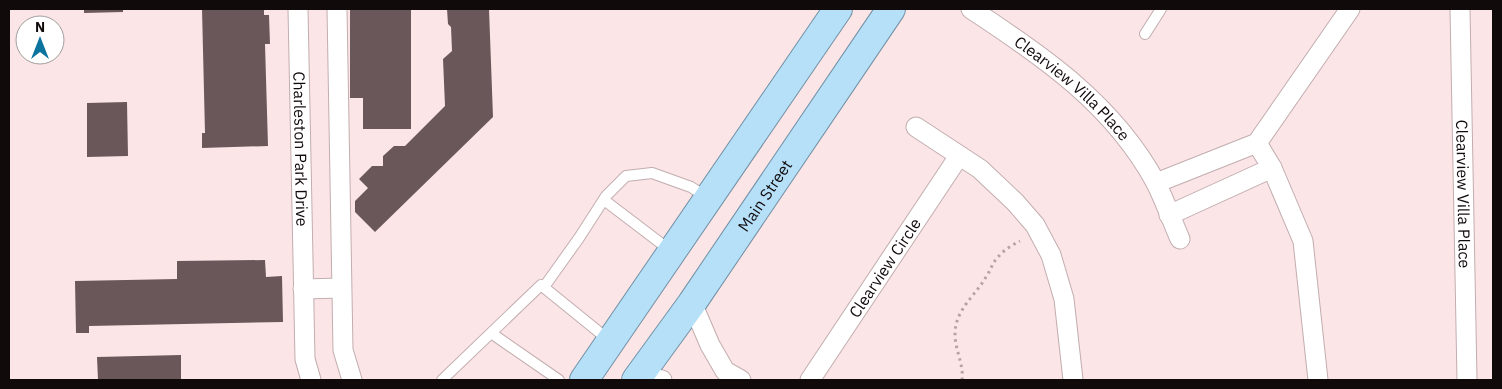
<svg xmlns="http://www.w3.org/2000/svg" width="1502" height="389" viewBox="0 0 1502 389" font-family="'IBM Plex Sans',sans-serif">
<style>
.building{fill:#6a5759}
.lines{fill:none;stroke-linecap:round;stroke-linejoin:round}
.service-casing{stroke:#c2adaf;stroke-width:12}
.minor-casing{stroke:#c2adaf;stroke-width:21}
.trunk-casing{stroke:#7190a4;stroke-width:30}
.path{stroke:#b5a3a4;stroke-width:3;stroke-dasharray:2.5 4;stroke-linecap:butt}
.service{stroke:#fff;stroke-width:10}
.minor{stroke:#fff;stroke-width:19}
.trunk{stroke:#b6e0f8;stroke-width:28}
.labels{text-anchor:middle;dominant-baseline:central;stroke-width:5;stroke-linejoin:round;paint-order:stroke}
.street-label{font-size:16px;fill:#110a0b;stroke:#fff}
</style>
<rect width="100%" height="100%" fill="#fce5e7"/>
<path class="building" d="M84,9h39v3l-39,1z
M202,9h62v6h5l1,29h-5l3,102 -66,2v-15h3z
M350,9h61v120h-48v-31h-13z
M447,9h42l4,108 -118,115 -20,-20v-11l13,-13 -9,-9 13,-13h11v-10l11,-10h11l40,-40 -2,-47 9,-8 -1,-24 -3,-3z
M127,102l1,54 -41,1v-54z
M265,260l1,17 16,-1 1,46 -194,4v7h-13l-1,-52 102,-2v-18z
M181,355v25h-83l-1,-23z"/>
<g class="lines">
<defs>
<path id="service" d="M1145,34l16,-25
M604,200l67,51
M544,287l35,-49 27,-42 20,-20 26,-3 39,14 17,11
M491,333l68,47
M442,380l99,-95 69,56"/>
<g id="minor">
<path id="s1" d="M298,9l7,350 6,21"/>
<path d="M337,9l6,341 9,30"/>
<path id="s2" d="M971,9c72,47 143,96 185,174 9,18 16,38 24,56"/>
<path id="s3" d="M1460,9l7,371"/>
<path d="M916,127l64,42 35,33 20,23 16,30 13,44 9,81"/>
<path d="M1257,143l15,25 31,73 15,139"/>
<path d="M1156,183l101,-40 93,-134"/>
<path d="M1169,215l103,-47"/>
<path d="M303,289l38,-1"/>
<path d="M692,303l18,42 15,26 16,9"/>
<path d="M640,375l22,5"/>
<path id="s4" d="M810,380l149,-224"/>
</g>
<g id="trunk">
<path d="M584,380l254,-371"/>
<path id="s5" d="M636,380l56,-77 199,-294"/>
</g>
</defs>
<use href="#service" class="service-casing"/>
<use href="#minor" class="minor-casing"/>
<use href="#trunk" class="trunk-casing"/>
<path class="path" d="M962,380c2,-15 -7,-30 -7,-46 0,-24 20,-38 31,-57 5,-7 6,-14 12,-20 6,-7 14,-12 22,-16"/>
<use href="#service" class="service"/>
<use href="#minor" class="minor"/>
<use href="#trunk" class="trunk"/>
</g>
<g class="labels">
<g class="street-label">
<text stroke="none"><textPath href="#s2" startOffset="129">Clearview Villa Place</textPath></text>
<text stroke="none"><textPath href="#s1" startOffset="140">Charleston Park Drive</textPath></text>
<text stroke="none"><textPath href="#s5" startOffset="225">Main Street</textPath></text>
<text stroke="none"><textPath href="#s3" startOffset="185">Clearview Villa Place</textPath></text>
<text stroke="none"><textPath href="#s4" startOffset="135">Clearview Circle</textPath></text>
</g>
</g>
<rect width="1502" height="389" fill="none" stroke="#110a0b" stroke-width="20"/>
<g transform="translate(40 40)"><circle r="24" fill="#ffffff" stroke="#a09d9d"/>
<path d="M0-4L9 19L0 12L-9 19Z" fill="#0c739f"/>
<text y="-8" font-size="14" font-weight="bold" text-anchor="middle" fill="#110a0b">N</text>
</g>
</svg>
